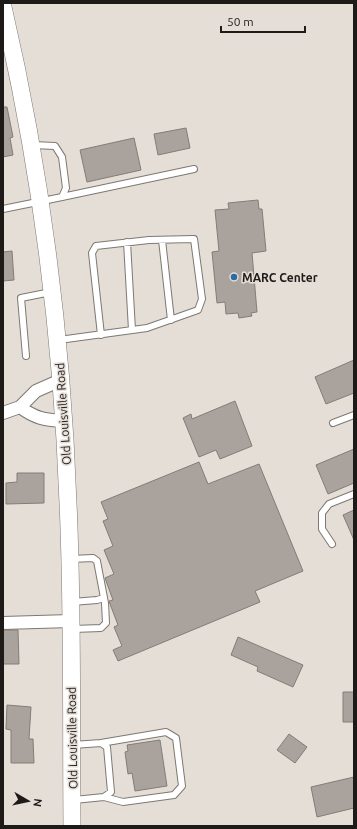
<svg xmlns="http://www.w3.org/2000/svg" width="357" height="829" viewBox="0 0 357 829" font-family="Ubuntu,sans-serif">
<style>
.building{fill:#aaa39d;stroke:#837c77}
.lines{fill:none;stroke-linecap:round;stroke-linejoin:round}
.lane-casing{stroke:#7e7872;stroke-width:8}
.street-casing{stroke:#7e7872;stroke-width:14}
.secondary-casing{stroke:#7e7872;stroke-width:18}
.lane{stroke:#fff;stroke-width:6}
.street{stroke:#fff;stroke-width:12}
.secondary{stroke:#fff;stroke-width:17}
.poi-dot{fill:#2c6ca2;stroke:#e5ded7;stroke-width:1.5}
.labels{text-anchor:middle;dominant-baseline:central;stroke-width:3;stroke-linejoin:round;paint-order:stroke}
.poi-label{font-size:12px;font-weight:bold;fill:#1d1a18;stroke:#e5ded7;text-anchor:start}
.street-label{font-size:12px;fill:#1d1a18;stroke:#e5ded7}
</style>
<rect width="100%" height="100%" fill="#e5ded7"/>
<path class="building" d="M3,107h4l6,30 -3,1 3,17 -10,2z
M186,128l4,20 -32,7 -4,-21z
M134,138l7,32 -54,12 -7,-32z
M258,200l1,9h3l4,42 -14,2 5,59 -6,1 1,3 -13,2 -1,-5 -12,1 -1,-12 -8,1 -5,-51 7,-1 -4,-41 14,-1 -1,-6z
M12,251l2,29 -11,1v-29z
M354,360v33l-28,11 -11,-27z
M235,401l17,45 -32,13 -4,-9 -17,7 -16,-39 8,-4 1,5z
M354,449v34l-26,11 -12,-29z
M199,462l9,22 51,-20 44,107 -48,20 5,11 -142,59 -5,-11 9,-4 -8,-19 4,-2 -8,-21 -1,-3 4,-1 -8,-22 9,-4 -10,-24 9,-4 -10,-25 5,-2 -7,-17z
M17,473h27v30l-38,1v-21l11,-1z
M354,510v30l-11,-25z
M3,630h15l1,34h-16z
M238,637l65,28 -10,22 -36,-16 1,-4 -27,-12z
M343,692h11v30h-11z
M7,705l24,2 -2,32h4l1,24h-23v-33l-5,-1z
M289,734l18,13 -12,16 -18,-13z
M160,740l7,46 -32,5 -3,-18 -4,1 -3,-22 3,-1 -1,-6z
M354,777v31l-37,9 -6,-30z"/>
<g class="lines">
<defs>
<path id="lane" d="M62,197l132,-28
M3,209l59,-12 4,-9 -4,-31 -7,-11 -22,-1
M162,240l9,80
M127,242l5,88
M59,340l88,-12 51,-18 4,-11 -8,-60 -45,1 -53,6 -4,7 9,82
M26,356l-5,-58 30,-6
M333,423l21,-8
M332,544l-10,-15v-16l7,-9 25,-10
M71,559l22,-1 4,3 8,42 1,20 -5,5 -28,1
M72,602l25,-2 7,-2
M101,743l65,-11 10,6 6,48 -8,9 -51,7 -19,-5
M73,745l28,-2 6,4 4,45 -7,5 -30,3"/>
<path id="street" d="M20,407l16,-16 25,-11
M3,413l17,-6c15,11 24,13 43,14
M3,623l68,-2"/>
<path id="secondary" d="M3,7c38,163 59,329 65,496 5,107 3,215 4,323"/>
</defs>
<use href="#lane" class="lane-casing"/>
<use href="#street" class="street-casing"/>
<use href="#secondary" class="secondary-casing"/>
<use href="#lane" class="lane"/>
<use href="#street" class="street"/>
<use href="#secondary" class="secondary"/>
</g>
<circle class="poi-dot" cx="234" cy="277" r="4"/>
<g class="labels">
<g class="poi-label">
<text x="242" y="277">MARC Center</text>
</g>
<g class="street-label">
<text transform="translate(63 414) rotate(-94)">Old Louisville Road</text>
<text transform="translate(72 738) rotate(-91)">Old Louisville Road</text>
</g>
</g>
<rect width="357" height="829" fill="none" stroke="#1d1a18" stroke-width="8"/>
<g transform="translate(28 801) rotate(99)" stroke="#e5ded7" stroke-width="3" paint-order="stroke">
<path d="M0-3L7 15L0 10L-7 15Z" fill="#1d1a18"/>
<text y="-6" font-size="11" font-weight="bold" text-anchor="middle" fill="#1d1a18">N</text>
</g>
<path d="M221 26v6h84v-6" fill="none" stroke="#1d1a18" stroke-width="2"/>
<text x="227" y="26" font-size="12" fill="#1d1a18" stroke="#e5ded7" stroke-width="3" paint-order="stroke">50 m</text>
</svg>
